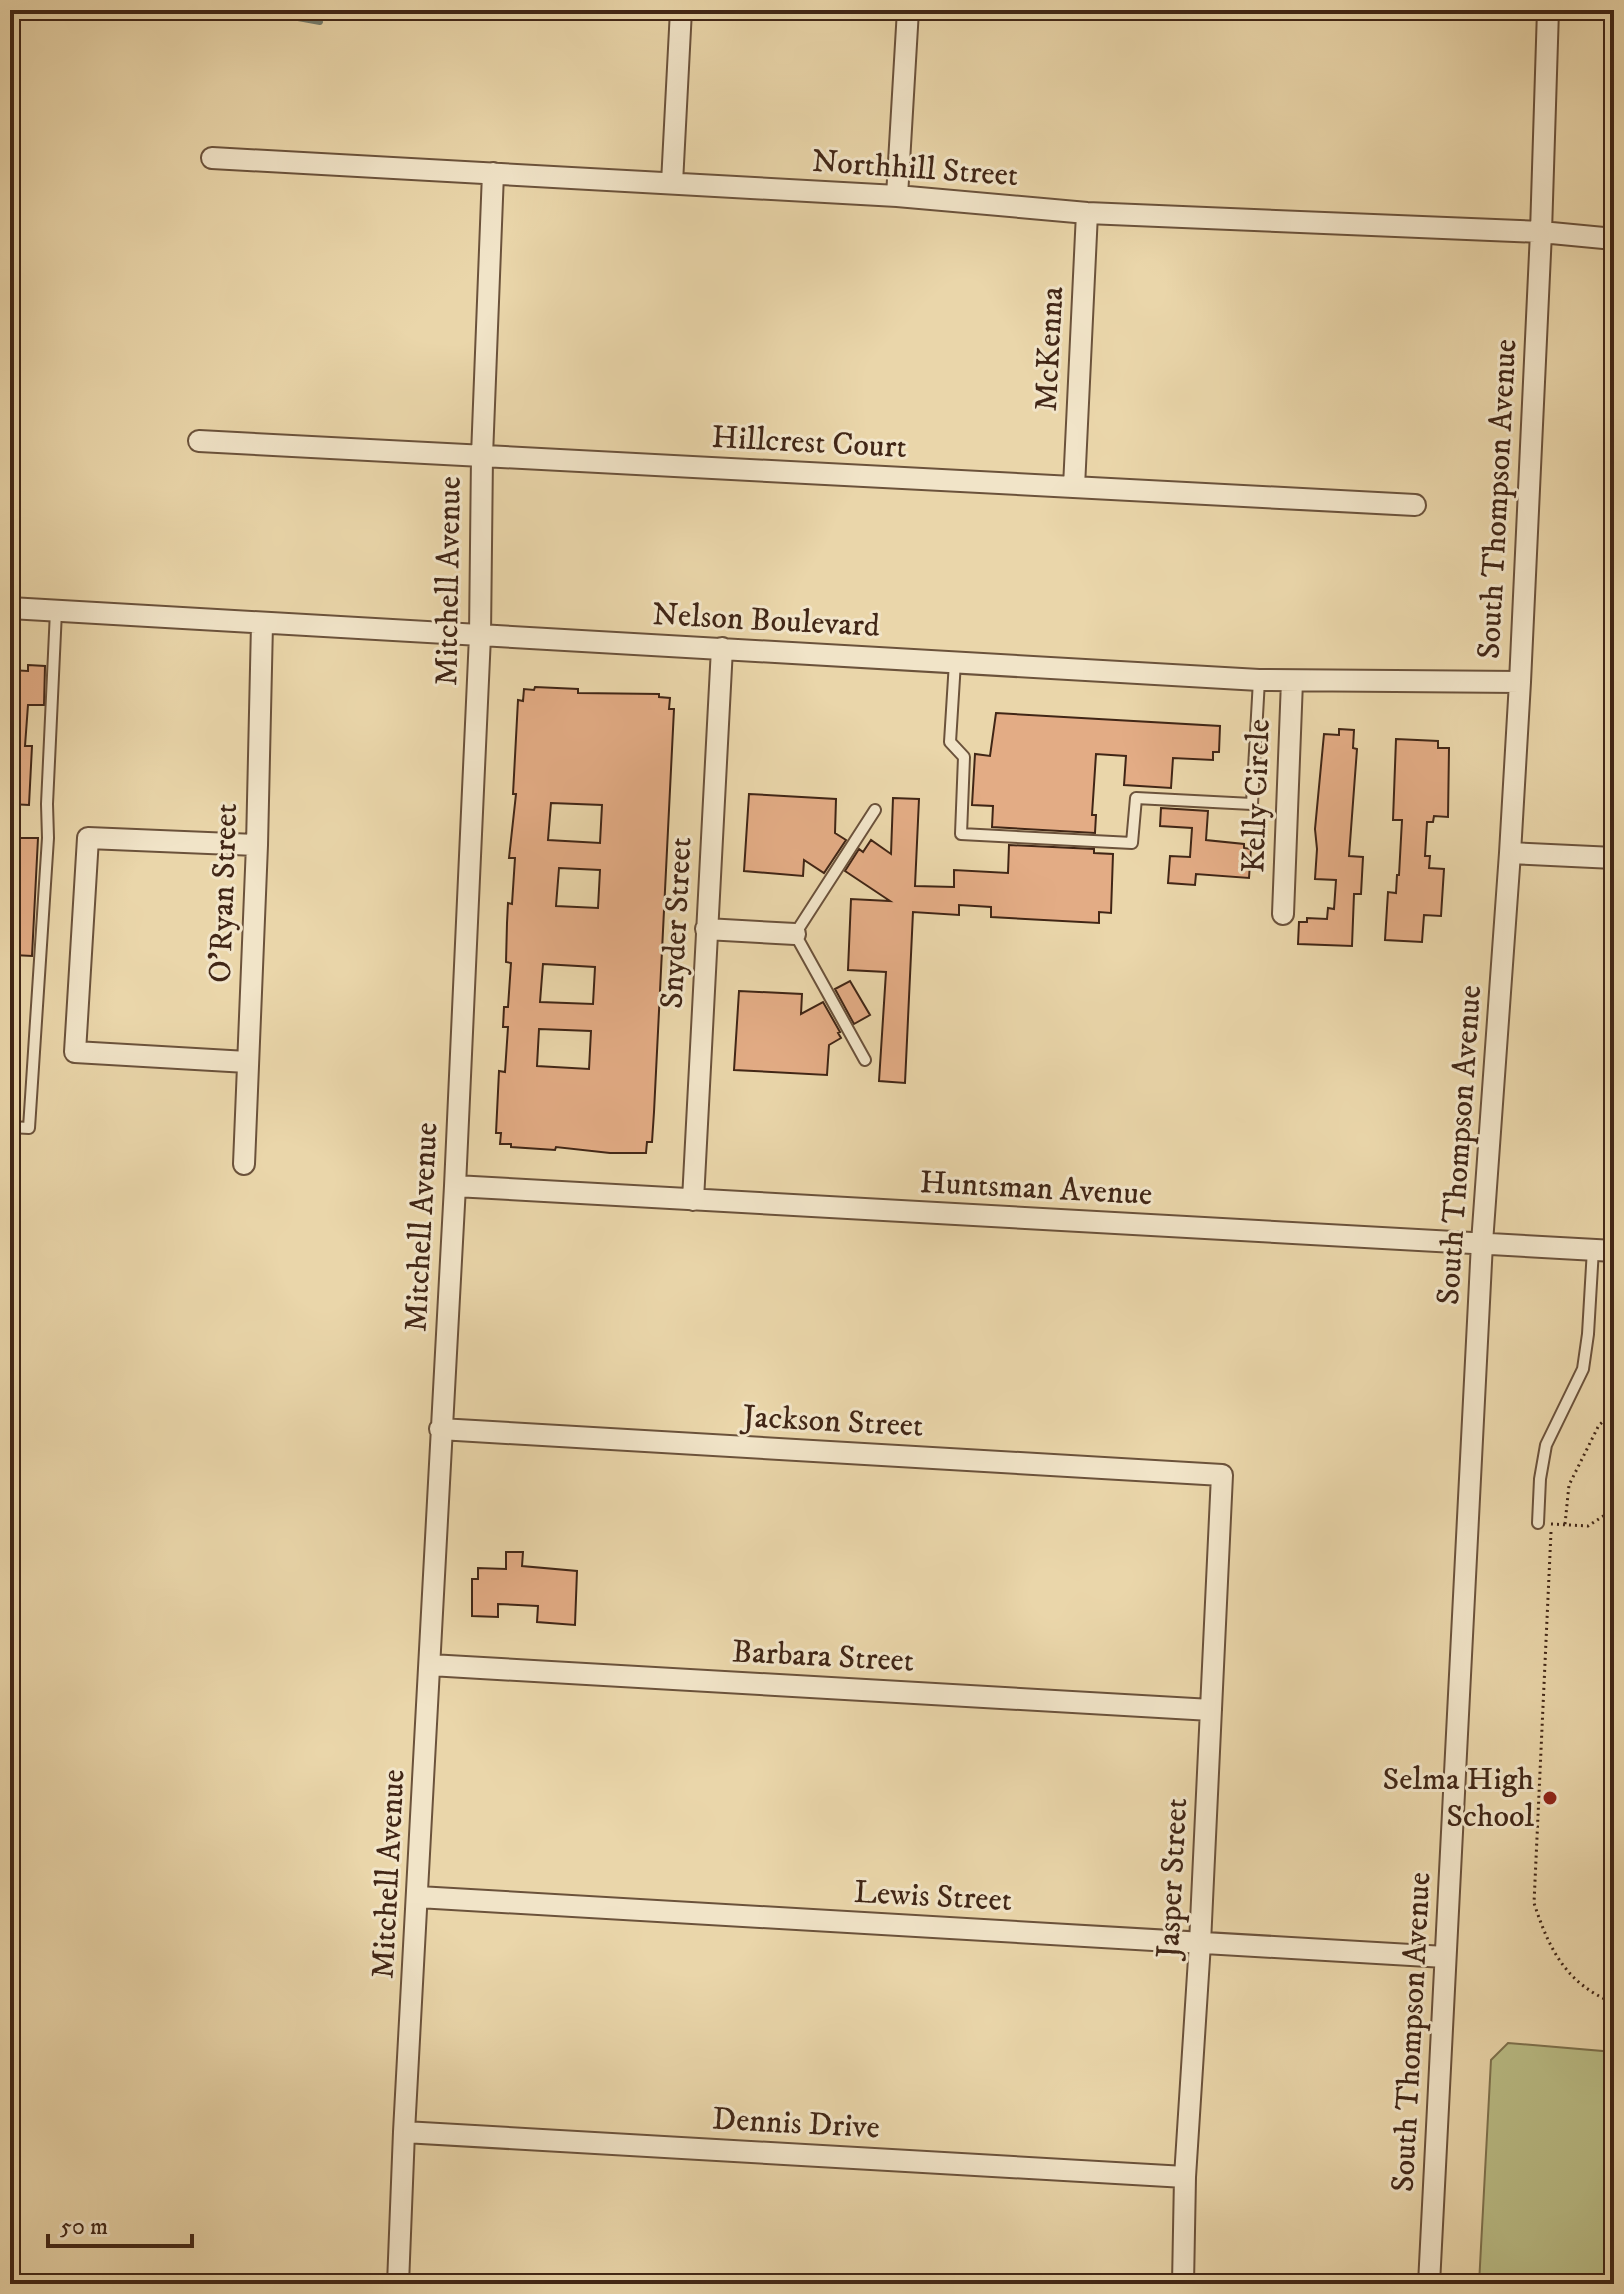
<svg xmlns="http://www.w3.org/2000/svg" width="1624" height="2294" viewBox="0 0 1624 2294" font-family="'IM FELL DW Pica',serif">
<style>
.green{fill:#babd86;stroke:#7e724e;stroke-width:2}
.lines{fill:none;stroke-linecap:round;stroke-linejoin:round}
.stream{stroke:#757e6f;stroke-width:6}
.building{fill:#e3ac85;stroke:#412616;stroke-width:2;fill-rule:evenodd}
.lane-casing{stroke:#6b523b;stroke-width:14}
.street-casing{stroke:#6b523b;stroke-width:24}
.path{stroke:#412616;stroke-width:3;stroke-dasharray:2 4;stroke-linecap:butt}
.lane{stroke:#f1e4c8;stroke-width:10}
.street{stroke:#f1e4c8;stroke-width:20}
.poi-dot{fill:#8f2418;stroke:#f1e4c8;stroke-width:3}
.labels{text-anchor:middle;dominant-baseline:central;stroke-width:6;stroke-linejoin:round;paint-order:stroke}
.street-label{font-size:32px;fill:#412616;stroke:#f1e4c8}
.poi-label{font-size:32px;fill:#412616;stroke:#f1e4c8;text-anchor:end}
</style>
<rect width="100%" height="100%" fill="#ead6aa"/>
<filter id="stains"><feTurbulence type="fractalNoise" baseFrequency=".0025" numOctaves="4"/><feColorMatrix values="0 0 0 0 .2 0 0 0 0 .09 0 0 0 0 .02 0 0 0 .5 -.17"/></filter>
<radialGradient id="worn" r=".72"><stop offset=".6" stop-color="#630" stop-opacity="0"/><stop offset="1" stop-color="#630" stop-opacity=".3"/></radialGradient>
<path class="green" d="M1508,2043l106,9v232h-135l12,-224z"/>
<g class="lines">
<path class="stream" d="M254,10l66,12"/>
</g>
<path class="building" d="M28,665l17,1 -1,39h-16l-3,41h7l-3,59 -19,-1v-134l18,1z
M535,687l43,2v4l81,1v3l11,1 -1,11h5l-20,403 -2,30h-5l-1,11h-36l-54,-6 -1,3 -44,-3v-3h-11l1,-11h-5l3,-62 6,1 3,-45h-5l1,-20h4l3,-44 -5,-1 1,-39 1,-20 4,1 3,-46h-6l7,-64h-3l5,-94 5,1 1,-12 10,1zM551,803l51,2 -2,38 -52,-3zM559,868l41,2 -2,38 -42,-2zM543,964l52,3 -2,37 -53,-2zM539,1029l52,2 -2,38 -52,-3z
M996,713l224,13 -1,26h-6v8l-40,-2 -2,30 -47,-3 2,-29 -30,-2 -4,61h4l-1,18 -103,-6 1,-21 -21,-1 3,-51 15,2z
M1339,729l15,1 -1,18 4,1 -8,107 14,1 -2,37h-7l-2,52 -54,-2 1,-22h8v-4l20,1 1,-11 6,1 2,-29 -21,-1 2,-30 -2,-20 9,-95 15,1z
M1396,739l42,2v7h11l-1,69 -14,-1 -1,6h-6l-2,34h5l-1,12 15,1 -3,47 -17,-1 -2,27 -37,-2 3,-48 8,1 1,-18h2l3,-55h-9z
M749,794l87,5 -1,34 11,7 -22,33 -20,-13 -1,16 -59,-5z
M893,798l26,1 -4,87 39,1v-17l54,3 1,-28 85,4v4l19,1 -2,59 -12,-1v11l-108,-6v-10l-32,-2v10l-46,-3 -8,171 -26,-2 7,-109 -38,-2 3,-71 39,2 -45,-30 14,-22 4,3 8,-12 20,14z
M1161,808l47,3 -2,29 38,4v4l7,1 -2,29 -53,-4 -1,11 -27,-2 2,-27 20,1 2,-29 -32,-2z
M19,838h19l-6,118 -18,-1z
M850,981l20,34 -16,9 -19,-35z
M739,991l63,3 -1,20 22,-12 17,30 -2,1 3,5 -12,7 -2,30 -93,-5z
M506,1552h17l-1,14 55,5 -2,54 -38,-3 1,-16 -40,-2v13l-26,-1v-37h6v-11l28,1z"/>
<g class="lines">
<defs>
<path id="lane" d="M955,662l-5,80 14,15 -3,77 171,9 4,-45 116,6 7,-124
M865,1060l-70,-126 80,-124
M10,1127l19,1 19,-290 -1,-34 9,-193
M1538,1523l2,-44 6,-34 37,-76 5,-35 5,-85"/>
<path id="street" d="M212,158l685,38 190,17 454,19 73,7
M672,183l9,-173
M897,196l11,-186
M199,441l1216,64
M1074,487l13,-274
M10,608l1249,72 261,2
M1510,853l104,5
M1283,914l9,-233
M706,929l89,5
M247,1062l-172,-10 13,-214 169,7
M244,1164l13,-319 5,-221
M455,1186l1159,65
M693,1200l29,-552
M440,1429l782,46 -22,468 -15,234 -2,107
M430,1665l781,45
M418,1897l1027,60
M404,2132l781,45
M398,2284l6,-152 51,-946 25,-550 2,-180 11,-283
M1429,2284l53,-1041 28,-390 10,-171 21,-450 7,-222"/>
</defs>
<use href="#lane" class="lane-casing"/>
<use href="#street" class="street-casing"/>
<path class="path" d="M1551,1524l37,2 26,-17
M1565,1524l4,-39 30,-60 15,-12
M1551,1532l-17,371c15,46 32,81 80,100"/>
<use href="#lane" class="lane"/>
<use href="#street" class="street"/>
</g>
<circle class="poi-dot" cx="1550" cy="1798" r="8"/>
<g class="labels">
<g class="street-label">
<text transform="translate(915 169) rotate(4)">Northhill Street</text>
<text transform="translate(1050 349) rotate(-87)">McKenna</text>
<text transform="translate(809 443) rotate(3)">Hillcrest Court</text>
<text transform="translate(1498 499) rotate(-87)">South Thompson Avenue</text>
<text transform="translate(449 581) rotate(-89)">Mitchell Avenue</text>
<text transform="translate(766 621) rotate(3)">Nelson Boulevard</text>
<text transform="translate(1257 796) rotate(-88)">Kelly Circle</text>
<text transform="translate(224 893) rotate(-88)">O'Ryan Street</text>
<text transform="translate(677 923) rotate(-87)">Snyder Street</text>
<text transform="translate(1460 1145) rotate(-86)">South Thompson Avenue</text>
<text transform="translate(1036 1189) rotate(3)">Huntsman Avenue</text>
<text transform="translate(422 1227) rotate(-87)">Mitchell Avenue</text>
<text transform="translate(833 1422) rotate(3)">Jackson Street</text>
<text transform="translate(823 1657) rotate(3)">Barbara Street</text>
<text transform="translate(389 1874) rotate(-87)">Mitchell Avenue</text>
<text transform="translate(1173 1878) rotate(-87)">Jasper Street</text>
<text transform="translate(933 1897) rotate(3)">Lewis Street</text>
<text transform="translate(1412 2032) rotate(-87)">South Thompson Avenue</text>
<text transform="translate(796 2124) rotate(3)">Dennis Drive</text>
</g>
<g class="poi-label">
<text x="1534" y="1780">Selma High<tspan x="1534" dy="37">School</tspan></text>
</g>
</g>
<rect width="1624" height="2294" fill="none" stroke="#ead6aa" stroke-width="40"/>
<rect x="12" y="12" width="1600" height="2270" fill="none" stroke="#412616" stroke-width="4"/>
<rect x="20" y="20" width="1584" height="2254" fill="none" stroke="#412616" stroke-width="2"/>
<path d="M48 2234v12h144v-12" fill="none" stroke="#412616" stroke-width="4"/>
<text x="60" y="2234" font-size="24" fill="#412616" stroke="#f1e4c8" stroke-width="6" paint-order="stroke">50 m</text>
<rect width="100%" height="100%" filter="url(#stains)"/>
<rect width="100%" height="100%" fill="url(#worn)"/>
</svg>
